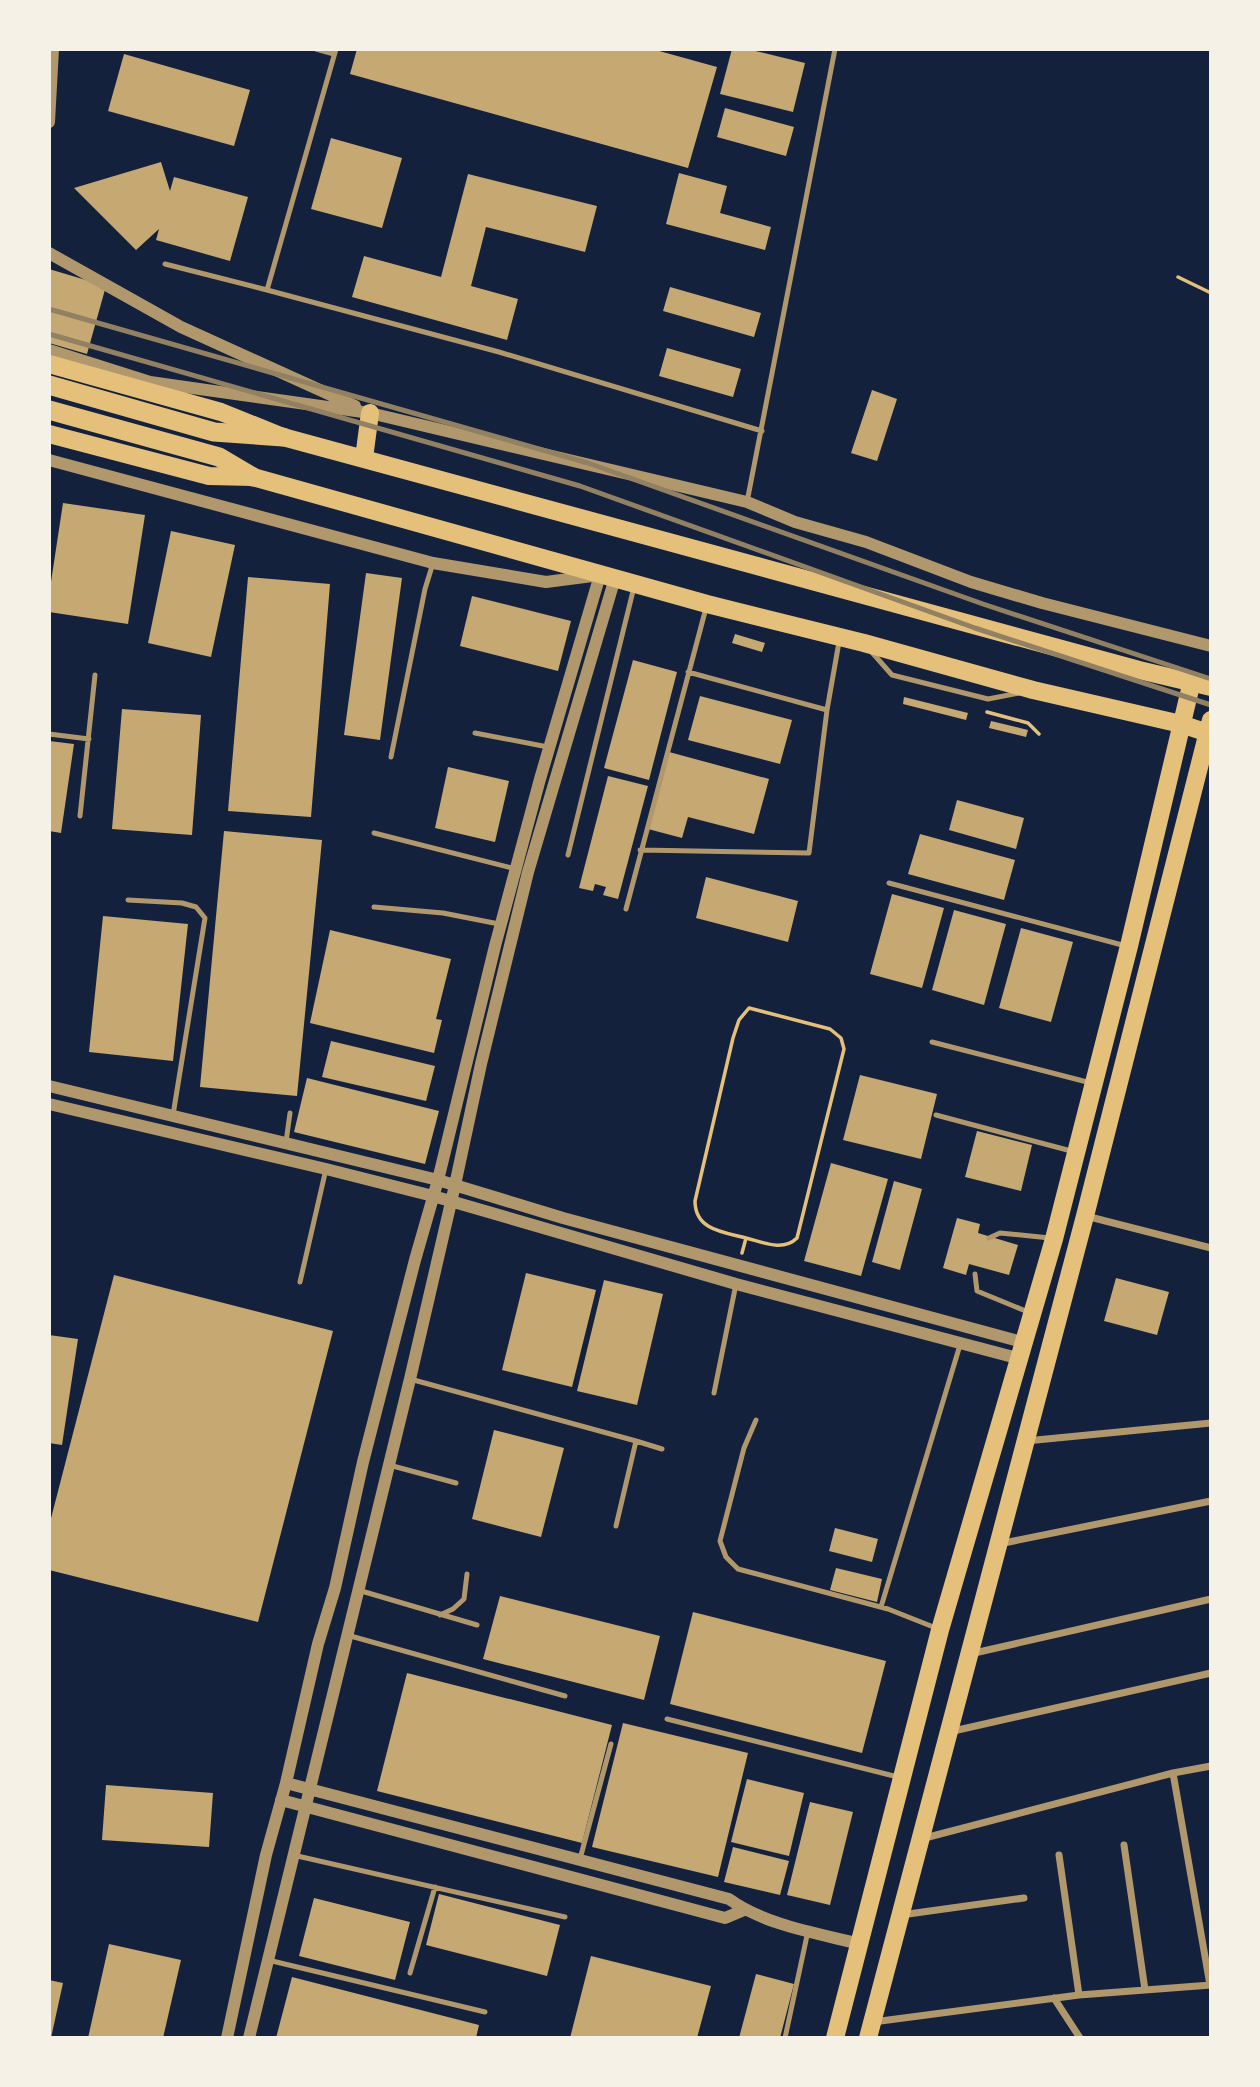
<svg xmlns="http://www.w3.org/2000/svg" width="1260" height="2087" viewBox="0 0 1260 2087" font-family="'IBM Plex Serif',serif">
<style>
.building{fill:#c6a872}
.lines{fill:none;stroke-linecap:round;stroke-linejoin:round}
.path{stroke:#e5c07b;stroke-width:3.5}
.service{stroke:#b1986c;stroke-width:5}
.minor{stroke:#b1986c;stroke-width:7}
.tertiary{stroke:#b1986c;stroke-width:12}
.trunk{stroke:#e5c07b;stroke-width:18}
.motorway{stroke:#e5c07b;stroke-width:19}
.rail{stroke:#918062;stroke-width:5}
</style>
<rect width="100%" height="100%" fill="#14213d"/>
<path class="building" d="M357,49h295l65,18 -29,101 -338,-94z
M732,49h15l58,14 -12,49 -73,-18z
M124,54l126,36 -16,56 -126,-35z
M725,108l69,19 -8,29 -69,-19z
M331,138l71,20 -20,70 -71,-19z
M161,162l9,29 4,-14 74,20 -18,64 -74,-21 3,-11 -23,21 -62,-62z
M679,173l48,13 -7,27 51,14 -6,23 -99,-26z
M468,174l129,32 -12,46 -99,-25 -15,59 47,13 -11,41 -155,-43 12,-41 77,21z
M49,269l57,17 -19,68 -38,-11z
M670,287l91,26 -7,24 -91,-26z
M667,348l74,21 -8,28 -74,-21z
M872,390l25,9 -20,62 -26,-8z
M63,503l82,12 -17,109 -79,-12v-17z
M171,531l64,14 -24,112 -63,-14z
M366,573l36,5 -22,162 -36,-5z
M248,577l82,7 -19,233 -83,-6z
M472,596l99,25 -13,50 -98,-25z
M735,634l30,9 -3,9 -30,-9z
M633,660l44,12 -28,108 -45,-12z
M700,696l92,24 -12,44 -92,-24z
M904,697l64,16 -2,7 -63,-16z
M122,709l79,6 -9,120 -80,-6z
M991,721l37,9 -2,7 -37,-9z
M49,741l25,3 -13,89 -12,-2z
M669,752l100,27 -15,55 -66,-17 -6,21 -34,-9z
M448,767l61,14 -14,61 -60,-14z
M608,776l40,10 -30,113 -15,-4 3,-8 -11,-3 -2,7 -14,-3z
M957,800l67,18 -8,31 -67,-19z
M224,831l98,9 -25,256 -97,-9z
M920,834l95,26 -11,40 -96,-26z
M706,877l92,24 -10,41 -92,-24z
M892,894l52,14 -22,80 -52,-14z
M954,910l52,14 -22,81 -52,-15z
M103,916l85,8 -15,137 -84,-9z
M1021,928l52,14 -22,80 -52,-14z
M330,930l121,29 -15,60 6,1 -8,33 -124,-30z
M331,1041l104,25 -9,35 -104,-24z
M860,1075l77,19 -16,65 -78,-19z
M307,1078l132,33 -14,53 -131,-32z
M977,1131l55,14 -11,46 -56,-14z
M831,1163l57,16 -27,97 -57,-15z
M894,1181l28,8 -22,81 -28,-8z
M957,1218l23,6 -2,9 40,12 -9,30 -40,-11 -3,11 -23,-7z
M526,1273l70,17 -24,97 -70,-17z
M114,1275l219,56 -75,291 -209,-52v-44z
M1116,1278l53,14 -12,43 -53,-14z
M604,1280l59,14 -26,111 -60,-14z
M49,1335l29,4 -16,106 -13,-2z
M494,1430l70,18 -23,89 -69,-18z
M835,1528l43,11 -6,23 -43,-11z
M836,1568l46,11 -5,23 -47,-12z
M500,1596l160,40 -16,64 -161,-41z
M693,1612l193,49 -24,92 -192,-49z
M407,1673l205,52 -30,118 -205,-52z
M623,1723l125,30 -30,124 -126,-30z
M747,1779l57,14 -15,63 -58,-14z
M106,1785l107,8 -4,54 -107,-7z
M810,1802l43,10 -23,93 -43,-10z
M733,1847l56,14 -9,34 -56,-13z
M439,1894l121,31 -13,51 -121,-31z
M314,1898l96,24 -15,58 -96,-24z
M109,1944l72,16 -18,78h-75z
M591,1956l120,30 -14,52h-127z
M756,1974l38,10 -14,54h-41z
M292,1977l187,48 -3,13h-200z
M49,1980l14,3 -12,55h-2z"/>
<g class="lines">
<path class="path" d="M1178,277l33,16
M987,712l41,11 11,11
M742,1253l4,-15c-23,-6 -51,-8 -51,-37l38,-163 6,-18 10,-12 81,21 11,9 3,11 -47,189c-14,14 -35,4 -51,0"/>
<path class="service" d="M316,49l18,5
M336,49l-69,241 232,62 263,79
M165,264l102,26
M747,502l88,-453
M869,649l23,26 96,24 31,-6
M688,672l139,38
M475,733l73,14
M49,734l40,5
M391,757l34,-168 8,-26
M80,816l15,-141
M374,833l142,36
M640,850l169,3 18,-143 12,-68
M568,855l66,-268
M889,883l237,63
M128,900l54,3 14,4 9,11 -32,197
M374,907l69,6 56,11
M626,909l80,-301
M932,1042l159,41
M936,1115l139,37
M286,1142l4,-29
M989,1238l11,-5 50,5
M975,1274l2,17 51,21
M300,1282l26,-113
M410,1379l226,62
M714,1393l22,-109
M756,1420l-12,28 -24,93 6,16 12,12 150,40 48,19
M389,1465l67,18
M616,1526l20,-85 26,8
M358,1590l119,35
M881,1607l79,-262
M440,1615l13,-6 11,-10 3,-25
M347,1635l218,61
M667,1719l231,58
M293,1855l272,62
M580,1859l31,-115
M268,1960l217,52
M410,1973l25,-86
M785,2038l23,-107"/>
<path class="minor" d="M1086,1216l125,32
M1026,1441l185,-18
M999,1544l212,-43
M970,1654l241,-55
M949,1732l262,-59
M1173,1773l38,-7
M921,1839l252,-66 37,212
M1124,1845l21,145
M1059,1855l20,140
M901,1915l123,-17
M1054,1998l26,40
M873,2022l206,-27 132,-10"/>
<path class="tertiary" d="M49,122l4,-73
M49,253l132,74 174,79
M49,350l101,32 220,31 377,89 48,20 71,20 105,40 71,21 169,43
M49,460l384,103 113,19 54,-7 -60,204 -45,167 -57,234 -23,80 -52,202 -28,126 -17,56 -32,139 -20,72 -39,183
M49,1086l389,94 125,38 463,125
M49,1104l277,65 107,27 303,88 285,75
M286,1783l443,116c36,26 87,34 131,45
M281,1800l444,118 19,-8
M249,2038l161,-659 45,-194 26,-121 47,-192 87,-294"/>
<path class="trunk" d="M49,364l172,48 62,25 856,233 72,17
M49,434l160,42 44,1 454,127 157,39 169,47 148,34 30,10
M364,458l6,-45
M835,2038l105,-408 114,-391 75,-293 63,-265
M868,2038l217,-822 126,-496"/>
<path class="motorway" d="M49,385l165,47 69,5
M49,410l170,47 34,20"/>
<path class="rail" d="M49,309l539,154 395,141 228,75
M49,334l531,152 395,142 236,77"/>
</g>
<rect width="1260" height="2087" fill="none" stroke="#f6f1e7" stroke-width="102"/>
</svg>
